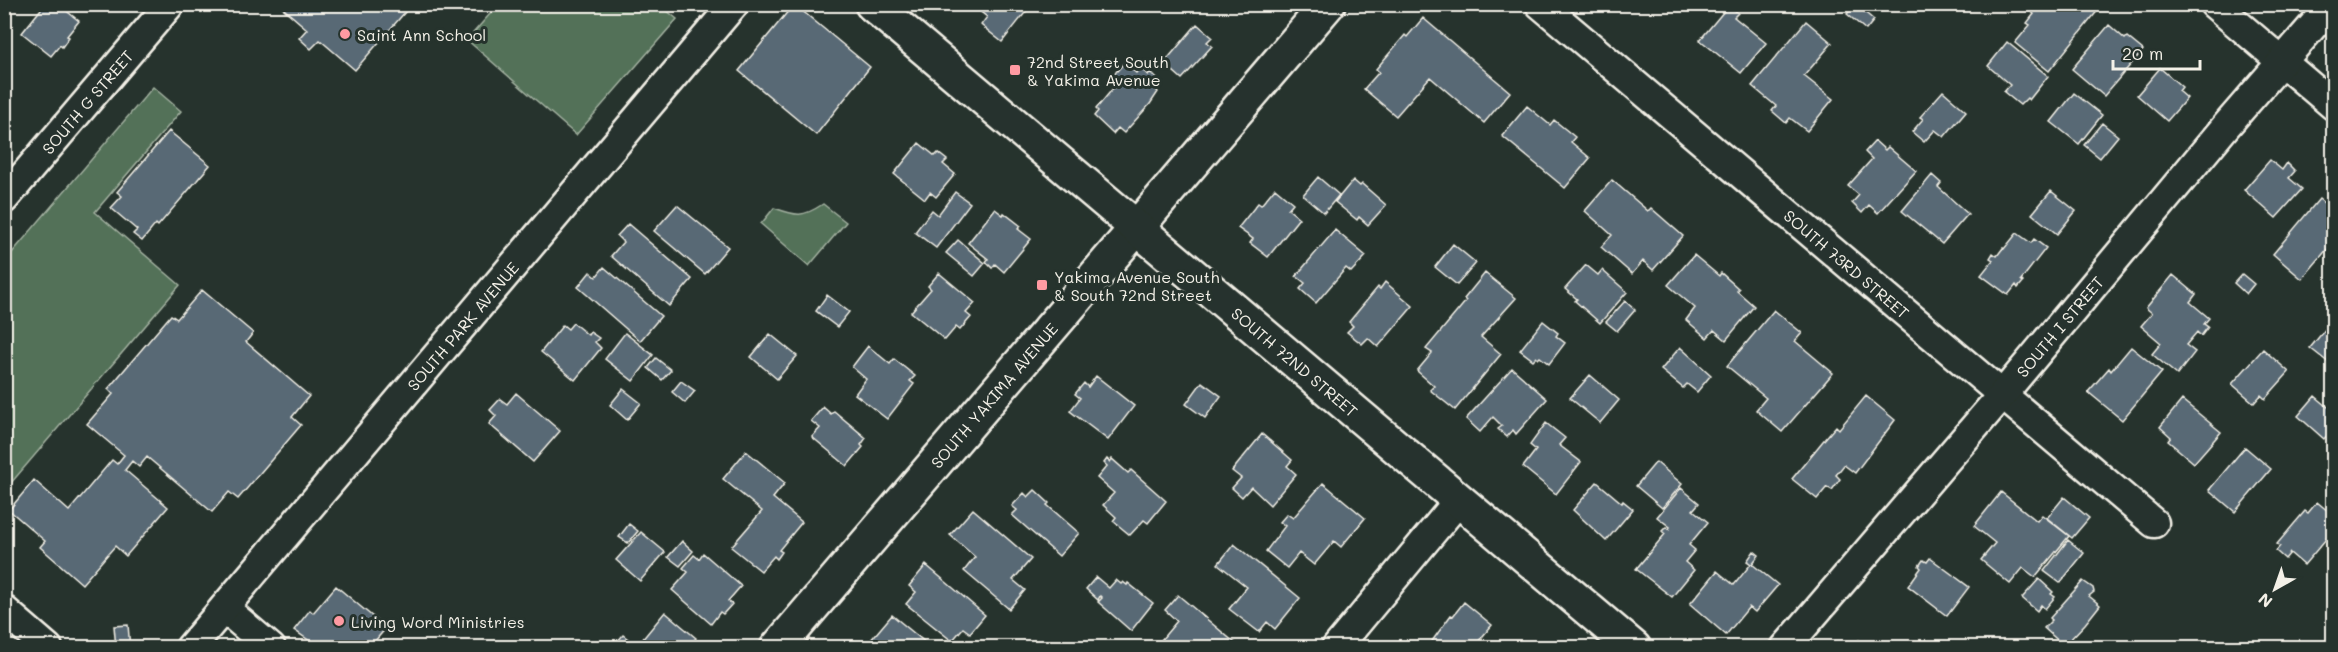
<svg xmlns="http://www.w3.org/2000/svg" width="2338" height="652" viewBox="0 0 2338 652" font-family="Mali,sans-serif">
<style>
.green{fill:#527159;stroke:#a3b1a0;stroke-width:1.5}
.building{fill:#586975;stroke:#f4f1e8;stroke-width:1.5}
.lines{fill:none;stroke-linecap:round;stroke-linejoin:round}
.minor-casing{stroke:#f4f1e8;stroke-width:33}
.secondary-casing{stroke:#f4f1e8;stroke-width:38}
.primary-casing{stroke:#f4f1e8;stroke-width:38}
.minor{stroke:#26332d;stroke-width:28}
.secondary{stroke:#26332d;stroke-width:33}
.primary{stroke:#26332d;stroke-width:33}
.poi-dot{fill:#ff9aa2;stroke:#26332d;stroke-width:2}
.labels{text-anchor:middle;dominant-baseline:central;stroke-width:6;stroke-linejoin:round;paint-order:stroke}
.poi-label{font-size:16px;fill:#f4f1e8;stroke:#26332d;text-anchor:start}
.street-label{font-size:16px;fill:#f4f1e8;stroke:#26332d}
</style>
<rect width="100%" height="100%" fill="#26332d"/>
<filter id="ink" filterUnits="userSpaceOnUse"><feTurbulence type="fractalNoise" baseFrequency=".0167" numOctaves="2"/><feDisplacementMap in="SourceGraphic" scale="12" xChannelSelector="R" yChannelSelector="G"/><feConvolveMatrix kernelMatrix="1 2 1 2 8 2 1 2 1" color-interpolation-filters="sRGB"/></filter>
<g filter="url(#ink)">
<path class="green" d="M498,5h162l17,14 -101,116 -109,-95z
M153,87l28,24 -86,101 85,73 -175,205v-229z
M823,204l23,18 -37,44 -48,-42 13,-16c23,8 28,10 49,-4z"/>
<path class="building" d="M45,4h13l21,17 -12,15 2,1 -7,10 -2,-2 -9,11 -29,-23z
M278,4h134l-57,66 -35,-30 -9,9 -12,-11 8,-9z
M794,4l76,63 -54,68 -77,-64z
M980,4h52l-30,38 -21,-17 6,-8 -10,-8z
M1855,4l19,16 -8,10 -19,-16z
M2032,4h71l-54,67 -34,-28 15,-18 -3,-2 7,-9 -6,-5z
M1729,5l9,8 -4,4 32,26 -25,30 -41,-33z
M1423,18l87,74 -26,31 -54,-46 -34,39 -32,-27 15,-17 -3,-3 29,-34 2,2z
M1806,21l26,22 -28,33 29,23 -26,32 -17,-13 -4,5 -14,-12 4,-5 -24,-20z
M1197,24l15,13 -5,5 5,4 -30,33 -18,-16z
M2109,25l16,14 2,-2 16,13 -39,46 -32,-27z
M2007,42l41,34 -19,24 -2,-2 -7,7 -16,-13 6,-7 -22,-19z
M1124,63l12,10 4,-5 8,7 2,-3 10,10 -5,6 3,4 -8,12 -26,29 -6,-5 -5,6 -19,-18 4,-5 -2,-2 19,-23 -6,-6z
M2160,68l22,19 -3,4 8,7 -20,23 -30,-26z
M1943,91l23,20 -22,26 -9,-7 -11,12 -12,-10 11,-13 -3,-2z
M2074,93l28,22 -23,29 -28,-22z
M1527,106l23,19 4,-5 21,17 -4,5 19,16 -25,30 -63,-52z
M2102,123l16,13 -18,22 -16,-13z
M169,131l41,34 -52,61 -2,-2 -14,17 -9,-7 4,-4 -26,-22 11,-12 -5,-4z
M1875,141l10,9 3,-3 28,24 -38,42 -9,-8 -7,8 -10,-10 7,-8 -11,-9 24,-27 -7,-7z
M919,143l16,13 3,-3 9,7 -4,4 12,10 -19,23 -6,-5 -5,7 -31,-25z
M2270,160l12,10 5,-7 8,8 -6,7 13,11 -26,29 -32,-28z
M1932,175l9,8 -3,4 30,27 -26,30 -40,-33z
M1318,177l21,18 -15,18 -21,-18z
M1353,180l7,6 2,-2 24,21 -18,20 -9,-8 -2,3 -22,-18z
M1612,180l36,31 3,-3 32,28 -30,34 -10,-9 -11,13 -31,-27 11,-12 -27,-24z
M1275,188l18,15 -5,6 11,9 -31,39 -18,-14 3,-4 -15,-11 20,-25 3,2z
M2051,191l25,20 -19,23 -25,-20z
M955,192l15,11 -34,45 -21,-16 17,-22 6,5z
M2319,199l15,12v30l-32,38 -29,-25z
M677,205l51,42 -23,27 -51,-43z
M995,209l8,6 1,-2 17,13 -3,3 13,10 -27,33 -9,-8 -3,4 -6,-6 2,-3 -20,-16z
M628,224l64,55 -23,27 -58,-50 12,-14 -6,-6z
M1335,230l31,26 -15,16 -5,-4 -30,35 -16,-14 5,-6 -9,-7z
M2017,233l14,10 3,-4 12,9 -25,32 2,2 -5,6 -2,-3 -8,10 -27,-20 12,-15 -3,-2 3,-5 4,3 6,-8 1,1z
M958,240l27,23 -11,13 -28,-23z
M1453,244l23,19 -19,22 -22,-18z
M1694,255l25,21 2,-3 18,16 -2,2 17,15 -28,34 -12,-10 -7,8 -21,-18 9,-12 -27,-23z
M1586,265l12,10 4,-5 25,22 -27,31 -25,-22 2,-2 -12,-10z
M604,267l57,49 -21,25 -62,-54 12,-15 6,5z
M939,273l36,30 -9,10 5,4 -11,13 -4,-3 -11,13 -34,-28 20,-23 -3,-3z
M1485,273l31,25 -35,39 20,17 -46,56 -25,-20 4,-4 -17,-15 15,-18 -6,-4 40,-48 -2,-2z
M2242,274l12,10 -8,10 -12,-11z
M2173,275l23,19 -6,8 19,16 -5,6 4,3 -7,9 -4,-4 -11,13 9,7 -18,23 -25,-21 9,-11 -20,-17 11,-13 -6,-5z
M1385,282l28,24 -35,41 -10,-9 -6,6 -15,-12 6,-6 -4,-4 29,-35 2,2z
M202,290l51,43 -7,9 63,54 -17,21 9,8 -63,74 -9,-7 -17,20 -65,-55 -8,10 -7,-6 -7,9 43,37 -42,49 -11,-10 -33,38 -42,-37 5,-6 -36,-31 25,-30 35,31 43,-51 5,4 7,-9 -37,-31 26,-30 -5,-5 63,-74 6,4z
M827,295l22,17 -12,15 -21,-16z
M1625,301l10,9 -18,21 -11,-9z
M1774,310l28,23 -7,8 38,32 -51,59 -26,-22 10,-12 -39,-32z
M1543,321l15,12 -2,3 9,7 -16,21 -9,-7 -2,2 -2,-2 -3,3 -13,-10z
M2332,321l2,2v44l-24,-19z
M573,323l15,12 2,-3 9,6 -4,4 6,6 -26,32 -34,-28 22,-27 5,4z
M625,333l28,22 -20,26 -28,-22z
M770,334l27,22 -20,23 -26,-22z
M868,346l22,18 4,-5 21,17 -5,5 4,3 -27,35 -32,-25 11,-15 -14,-12z
M1680,347l31,28 -14,17 -10,-8 -4,4 -22,-18z
M2131,347l31,25 -40,48 -34,-28 21,-24 2,3z
M2263,349l26,23 -24,27 -4,-4 -7,8 -22,-19z
M656,358l15,12 -9,10 -14,-12z
M1512,368l35,31 -31,35 -3,-4 -6,7 -9,-8 4,-3 -9,-9 -13,15 -14,-13z
M1590,375l29,25 -19,23 -30,-25z
M1096,376l38,30 -26,34 -38,-29 10,-13 -5,-4 9,-11 4,4z
M681,381l14,10 -10,12 -13,-11z
M1202,382l19,14 -16,22 -19,-14z
M623,389l18,14 -14,17 -17,-15z
M516,393l44,38 -27,31 -44,-38 7,-8 -6,-6 10,-11 7,5z
M1866,396l29,24 -40,53 -11,-8 -8,10 4,4 -8,11 -5,-3 -10,12 -25,-20 31,-38 13,-15 3,3z
M2315,396l19,16v16l-10,11 -26,-23z
M2182,400l39,32 -27,31 -26,-22 3,-4 -11,-10z
M823,407l8,7 3,-3 32,27 -5,7 2,2 -16,19 -35,-29 8,-9 -9,-7z
M1546,423l19,15 -6,7 22,17 -25,32 -33,-27 13,-17 -6,-5z
M1262,434l30,26 -5,6 9,8 -26,31 -19,-18 -9,10 -10,-9 9,-10 -9,-7z
M2245,447l26,22 -36,43 -26,-22z
M746,451l39,32 -12,15 29,24 -23,28 3,2 -5,7 -3,-3 -13,15 -30,-24 31,-36 -39,-32z
M1107,459l3,3 2,-3 16,14 3,-3 35,31 -18,22 -4,-3 -14,15 -17,-14 3,-4 -13,-12 11,-12 -17,-15 10,-12 -3,-3z
M1656,462l26,22 -20,24 -26,-22z
M1597,482l25,21 1,-2 10,8 -27,32 -33,-31z
M1323,483l42,35 -24,29 -7,-6 -20,24 -15,-12 -12,15 -21,-17 19,-25 -5,-4 7,-8 6,4z
M1681,488l18,15 -6,7 15,12 -19,23 6,5 -10,12 9,8 -22,27 -36,-28 29,-35 -3,-3 4,-4 3,2 1,-2 -13,-10z
M1035,490l14,13 -2,2 32,28 -20,23 -47,-41 5,-5 -5,-4 12,-13 4,4z
M2001,492l36,29 5,-6 27,21 -34,41 -12,-9 -13,16 -29,-24 14,-17 -21,-17z
M2064,497l25,21 -17,20 -25,-20z
M2317,502l17,14v9l-5,5 3,2 -28,33 -14,-12 -5,6 -9,-8 4,-5 -3,-2 28,-33 3,2z
M973,509l58,50 -18,21 12,10 -16,19 -45,-38 11,-14 -25,-22z
M629,524l9,7 -10,12 -9,-6z
M641,532l24,20 -25,29 -24,-21z
M2068,540l16,13 -24,30 -16,-12z
M682,541l11,10 -13,15 -12,-9z
M1234,544l66,54 -25,31 -8,-7 -8,10 -30,-23 18,-22 -29,-23z
M1754,551l5,4 -7,9 26,21 -23,27 -6,-5 -23,28 -36,-31 27,-33 17,14 17,-21 -4,-3z
M703,553l38,33 -13,15 4,3 -9,10 -3,-2 -9,12 -39,-34 16,-18 -5,-4 11,-13 5,4z
M1930,558l39,29 -22,29 -39,-30 13,-18 -2,-2 4,-6 4,2z
M926,565l59,50 -15,18 -7,-5 -11,13 -46,-37 10,-12 -7,-6z
M1096,577l13,11 7,-8 5,4 2,-2 4,3 1,-2 25,20 -22,28 -33,-29 4,-4 -2,-2 -2,4 -12,-11z
M2039,579l14,13 -2,2 4,3 -10,12 -4,-4 -4,6 -15,-13z
M2083,581l10,7 1,4 -5,4 11,9 -15,19 -21,22 -20,-18 8,-8 -2,-2z
M336,586l50,42 -17,20h-49l-26,-18 16,-20 3,3z
M1178,595l63,53h-82l-3,-2 21,-25 -12,-11z
M1464,602l28,23 -19,23h-46l24,-33 2,1z
M665,612l31,26 -8,10h-76l11,-13 14,11z
M892,615l40,33h-54l-8,-7z
M128,625l2,23h-14l-2,-22z
M1859,640l9,8h-15z"/>
<g class="lines">
<defs>
<g id="minor">
<path id="s1" d="M1540,4l614,519"/>
<path d="M2214,4l120,102"/>
<path id="s2" d="M4,199l166,-195"/>
<path d="M224,608l47,40"/>
<path d="M4,610l44,38"/>
<path id="s3" d="M190,648l544,-644"/>
<path d="M1336,648l123,-148"/>
<path id="s4" d="M1785,648l217,-253 224,-269 106,-122"/>
</g>
<g id="secondary">
<path id="s5" d="M777,648l551,-644"/>
</g>
<g id="primary">
<path id="s6" d="M872,4l762,644"/>
</g>
</defs>
<use href="#minor" class="minor-casing"/>
<use href="#secondary" class="secondary-casing"/>
<use href="#primary" class="primary-casing"/>
<use href="#minor" class="minor"/>
<use href="#secondary" class="secondary"/>
<use href="#primary" class="primary"/>
</g>
</g>
<g class="poi-dot">
<circle cx="345" cy="34" r="6"/>
<rect x="1009" y="64" width="12" height="12" rx="3"/>
<rect x="1036" y="279" width="12" height="12" rx="3"/>
<circle cx="339" cy="621" r="6"/>
</g>
<g class="labels">
<g class="poi-label">
<text x="357" y="34">Saint Ann School</text>
<text x="1027" y="61">72nd Street South<tspan x="1027" dy="18">&amp; Yakima Avenue</tspan></text>
<text x="1054" y="276">Yakima Avenue South<tspan x="1054" dy="18">&amp; South 72nd Street</tspan></text>
<text x="351" y="621">Living Word Ministries</text>
</g>
<g class="street-label">
<text stroke="none"><textPath href="#s2" startOffset="128">SOUTH G STREET</textPath></text>
<text stroke="none"><textPath href="#s1" startOffset="402">SOUTH 73RD STREET</textPath></text>
<text stroke="none"><textPath href="#s3" startOffset="422">SOUTH PARK AVENUE</textPath></text>
<text stroke="none"><textPath href="#s4" startOffset="423">SOUTH I STREET</textPath></text>
<text stroke="none"><textPath href="#s6" startOffset="554">SOUTH 72ND STREET</textPath></text>
<text stroke="none"><textPath href="#s5" startOffset="333">SOUTH YAKIMA AVENUE</textPath></text>
</g>
</g>
<rect width="2338" height="652" fill="none" stroke="#26332d" stroke-width="24"/>
<rect x="12" y="12" width="2314" height="628" fill="none" stroke="#f4f1e8" stroke-width="2" filter="url(#ink)"/>
<g transform="translate(2275 589) rotate(220)" stroke="#26332d" stroke-width="4.5" paint-order="stroke">
<path d="M0-4.5L10 22L0 15L-10 22Z" fill="#f4f1e8"/>
<text y="-9" font-size="16" font-weight="bold" text-anchor="middle" fill="#f4f1e8">N</text>
</g>
<path d="M2113 60v9h87v-9" fill="none" stroke="#f4f1e8" stroke-width="3"/>
<text x="2122" y="60" font-size="18" fill="#f4f1e8" stroke="#26332d" stroke-width="4.5" paint-order="stroke">20 m</text>
</svg>
